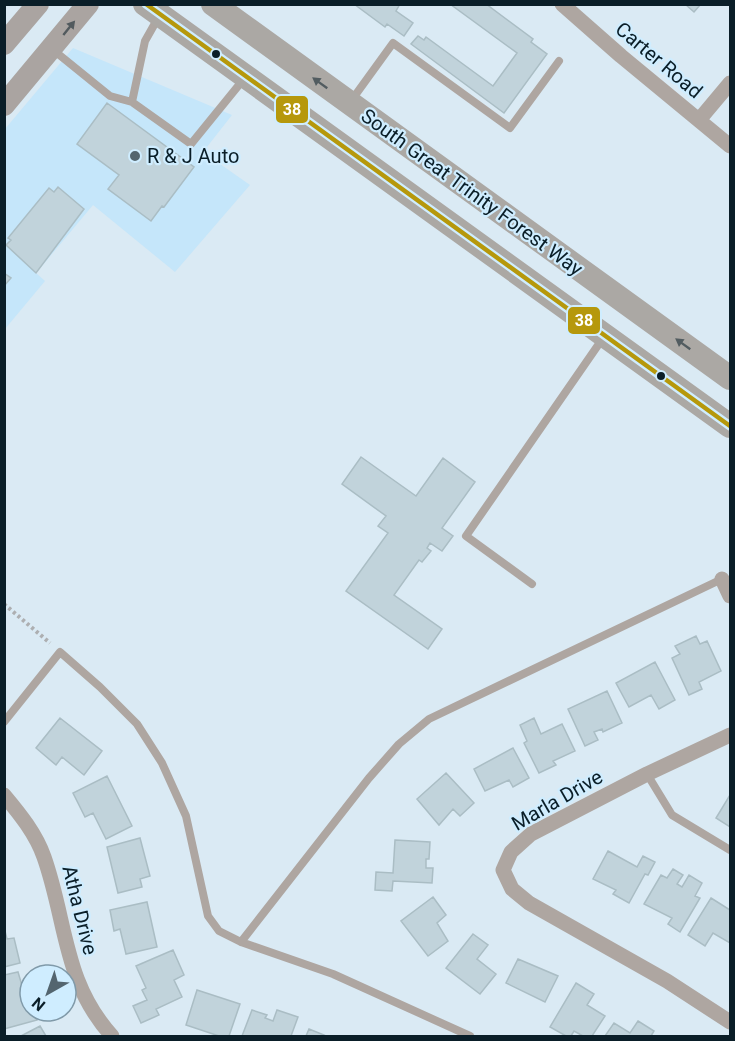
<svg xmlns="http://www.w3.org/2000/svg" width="735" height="1041" viewBox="0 0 735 1041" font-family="Roboto,sans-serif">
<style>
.built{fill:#c5e6fa}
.building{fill:#c1d3db;stroke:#aabdc4;stroke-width:1.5}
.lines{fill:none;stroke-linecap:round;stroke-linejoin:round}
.path{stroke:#adafb1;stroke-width:4;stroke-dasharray:3 3;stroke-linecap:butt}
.lane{stroke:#aea6a1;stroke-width:8}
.street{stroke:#aea6a1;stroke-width:15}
.secondary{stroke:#aaa4a1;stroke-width:22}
.primary{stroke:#aba8a4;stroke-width:24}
.bus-1-casing{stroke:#cfedff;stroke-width:9}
.bus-1{stroke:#b6980c;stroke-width:4.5}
.oneway{fill:#525a5e}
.oneway2{fill:#525c60}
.bus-dot{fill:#0a1e28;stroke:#cfedff;stroke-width:2}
.poi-dot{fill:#53656f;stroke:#cfedff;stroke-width:2}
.labels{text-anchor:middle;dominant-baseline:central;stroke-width:4.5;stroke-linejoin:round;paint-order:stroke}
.street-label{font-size:20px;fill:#0a1e28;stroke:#cfedff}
.poi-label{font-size:20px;fill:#0a1e28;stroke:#cfedff;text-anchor:start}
.line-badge{stroke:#cfedff;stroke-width:2}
.badge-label{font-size:16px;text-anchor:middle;font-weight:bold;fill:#fff}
</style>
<rect width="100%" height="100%" fill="#daeaf4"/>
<path class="built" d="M73,48l159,67 -29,37 47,33 -75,87 -82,-67 -57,68 9,8 -40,48v-200z"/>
<path class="building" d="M354,4h46l-4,7 17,12 -9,13 -17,-12 -2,3z
M450,4h36l47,35 -2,3 16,12 -43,59 -93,-69 7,-8 6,4 2,-3 67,49 24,-33z
M685,4h16l-7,8z
M107,103l87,64 -30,40 -2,-1 -11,15 -43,-32 11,-14 -42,-31z
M58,187l26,22 -48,64 -30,-28 5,-5 -3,-2 41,-50 5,4z
M4,273l7,5 -7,8z
M361,457l55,39 27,-38 32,24 -33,46 11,8 -11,15 -12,-8 -3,5 4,3 -9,11 -3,-2 -25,35 48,34 -14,20 -82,-58 42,-58 -10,-7 8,-10 -44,-32z
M696,636l4,8 7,-3 14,30 -22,11 3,7 -13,6 -17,-37 8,-4 -5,-8z
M655,662l20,38 -16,9 -8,-14 -22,12 -13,-24z
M607,691l15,32 -19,9 -1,-3 -8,3 4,8 -13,6 -17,-37z
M60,718l42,33 -18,24 -22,-18 -6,8 -20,-17z
M534,718l7,16 21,-10 13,27 -22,10 3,4 -17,8 -15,-30 3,-2 -7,-16z
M513,748l16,30 -16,9 -4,-7 -24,11 -11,-22z
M446,773l28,30 -14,13 -7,-7 -14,16 -22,-26z
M107,776l25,50 -26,13 -13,-26 -8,4 -12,-24z
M730,795v32l-14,-9z
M140,838l10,38 -10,3 2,8 -24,6 -11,-46z
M395,840l35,2 -1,17h-3v9h7l-1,15 -39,-2 -1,10 -17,-1 1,-18 17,1z
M608,851l29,16 6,-11 12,6 -7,13 -3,-1 -16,29 -16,-9 3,-4 -23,-11z
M673,869l10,6 -6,9 5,3 7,-12 13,8 -7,13 5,2 -20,34 -12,-8 4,-6 -28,-14 17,-29 6,3z
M433,897l13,18 -9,8 11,18 -20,15 -27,-35z
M711,898l19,12v33l-17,-10 -8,13 -17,-11z
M147,902l10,45 -31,7 -6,-25 -6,2 -4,-21z
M4,927l3,12 7,-1 6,25 -16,4z
M473,934l15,11 -11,14 19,15 -16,20 -34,-26z
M173,950l11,25 -10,5 8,17 -26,12 3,6 -18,8 -8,-17 14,-6 -5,-10 4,-2 -10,-22z
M518,959l40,17 -13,26 -39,-19z
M18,972l8,27 4,-1v13h4l3,9 -33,9v-54z
M576,983l18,11 -7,11 18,11 -13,20h-9l-9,-5 -3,5h-5l-16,-9z
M197,990l43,14 -11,32h-10l-33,-11z
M252,1010l15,5 -2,3 8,3 4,-11 21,7 -7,19h-49z
M638,1021l16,10 -3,5h-46l9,-13 16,10z
M40,1026l6,10h-25z
M309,1029l15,6 -1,1h-17z"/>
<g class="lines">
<path class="path" d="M4,604l46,39"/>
<path class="lane" d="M158,18l-13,23 -13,61 59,42 52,-64
M52,49l58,47 22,6
M351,101l42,-58 117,85 49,-67
M532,584l-66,-48 137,-198
M4,722l56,-70 40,35 37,37 25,39 24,53 22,100 11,15 22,11 92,32 137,62
M647,774l25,41 58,35
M241,942l128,-164 30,-34 30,-25 293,-140"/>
<path class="street" d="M562,4l59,52 109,90
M699,120l31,-37
M722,579l8,17
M730,735l-83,39 -116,60 -20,18 -8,18 9,19 17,14 138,78 63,41
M4,795c16,19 32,39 40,62 23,65 19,125 68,179"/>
<path class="secondary" d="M4,44l34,-40
M4,105l84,-101"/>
<path class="primary" d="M145,4l585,422
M213,4l517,374"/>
<defs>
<path id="bus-1" d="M146,4l584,422"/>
</defs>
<use href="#bus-1" class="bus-1-casing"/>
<use href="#bus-1" class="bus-1"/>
</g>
<defs><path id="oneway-solid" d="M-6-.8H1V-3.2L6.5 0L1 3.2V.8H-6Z" transform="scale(1.5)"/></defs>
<use class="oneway" href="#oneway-solid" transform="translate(69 28) rotate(-51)"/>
<g class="oneway2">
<use href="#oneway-solid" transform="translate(320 83) rotate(-144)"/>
<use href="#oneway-solid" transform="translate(683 344) rotate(-144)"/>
</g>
<g class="bus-dot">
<circle cx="216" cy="54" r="5"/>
<circle cx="661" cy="376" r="5"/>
</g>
<circle class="poi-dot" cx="135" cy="156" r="6"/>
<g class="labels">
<g class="street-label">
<text transform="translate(659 60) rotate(40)">Carter Road</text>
<text transform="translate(472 192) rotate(36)">South Great Trinity Forest Way</text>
<text transform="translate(557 800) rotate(-30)">Marla Drive</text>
<text transform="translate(80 910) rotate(76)">Atha Drive</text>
</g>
<g class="poi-label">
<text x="147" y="156">R &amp; J Auto</text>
</g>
</g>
<g class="line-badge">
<rect x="275" y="95" width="34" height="29" rx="6" fill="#b6980c"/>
<rect x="567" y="306" width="34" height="29" rx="6" fill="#b6980c"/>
</g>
<g class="badge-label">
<text x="292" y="115">38</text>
<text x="584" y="326">38</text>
</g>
<rect width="735" height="1041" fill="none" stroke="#0a1e28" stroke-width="12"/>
<g transform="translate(48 993) rotate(220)"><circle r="28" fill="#cfedff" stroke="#809aa9" stroke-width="1.5"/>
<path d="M0-4.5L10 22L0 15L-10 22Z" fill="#53656f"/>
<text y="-9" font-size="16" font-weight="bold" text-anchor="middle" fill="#0a1e28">N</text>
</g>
</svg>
